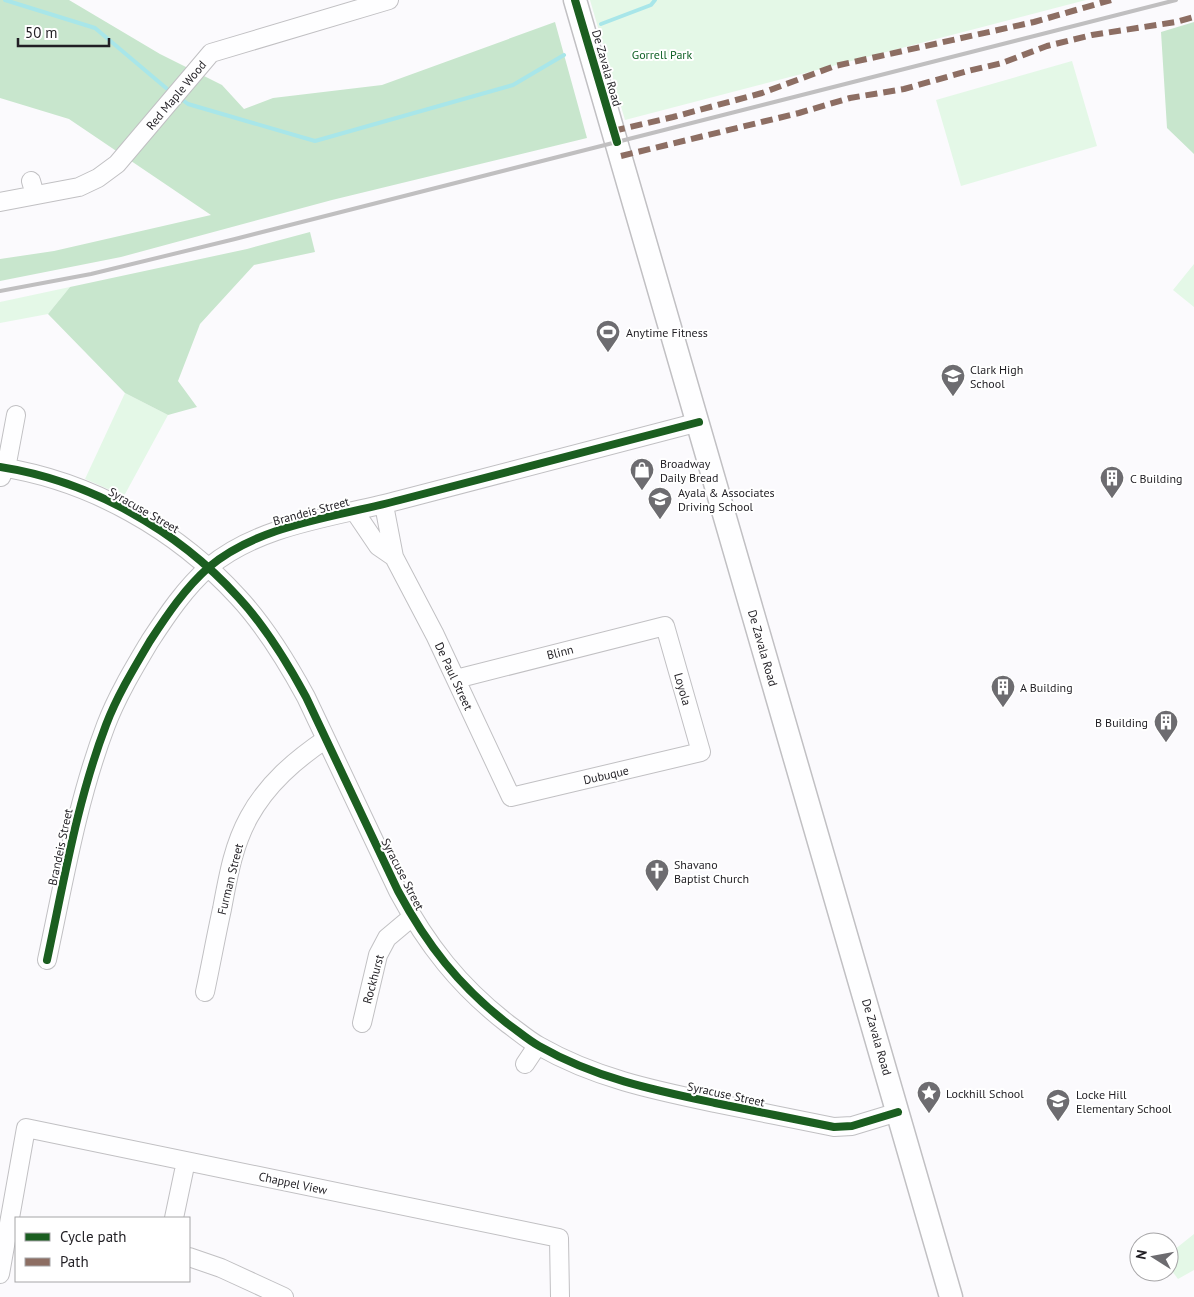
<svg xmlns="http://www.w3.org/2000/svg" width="1194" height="1297" viewBox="0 0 1194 1297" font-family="'PT Sans',sans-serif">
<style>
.green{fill:#e4f8e7}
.forest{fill:#c8e6cd}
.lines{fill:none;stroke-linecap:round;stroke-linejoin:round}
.stream{stroke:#a8e6e9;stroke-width:4}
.minor-casing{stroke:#c1c0c3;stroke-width:20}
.major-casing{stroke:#c1c0c3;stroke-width:25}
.minor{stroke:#fefeff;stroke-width:18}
.major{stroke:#fefeff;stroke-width:22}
.rail{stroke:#c0bfc0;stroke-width:4}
.quiet{stroke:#8d6e63;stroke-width:6;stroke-dasharray:12 6;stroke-linecap:butt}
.cycleway-casing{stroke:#fff;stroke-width:11}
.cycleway{stroke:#1b5e20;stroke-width:8}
.labels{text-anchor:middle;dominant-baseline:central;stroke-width:4;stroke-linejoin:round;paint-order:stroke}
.park-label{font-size:12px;fill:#126228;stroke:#fff}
.street-label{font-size:12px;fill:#211f24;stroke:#fff}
.poi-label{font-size:12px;fill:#211f24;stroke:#fff;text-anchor:start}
</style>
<rect width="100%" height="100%" fill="#fbfafd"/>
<path class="green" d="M590,0h496l-461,120z
M1072,61l25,85 -136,40 -25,-86z
M1194,264v43l-21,-17z
M70,287l-22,27 -48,9v-21z
M125,393l43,22 -44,81 -39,-17z
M1194,1234v36l-16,9 -9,-12v-13z"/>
<path class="forest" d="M0,0h69l91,54 62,31 22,24 29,-11 109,-13 173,-63 32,116 -255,62 -211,57 -121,24v-22l54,-8 157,-36 -142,-96 -69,-21z
M1194,22v132l-27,-26 -6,-96z
M310,232l5,20 -61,13 -54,59 -22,57 19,26 -29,8 -43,-22 -77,-79 22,-27 177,-38z"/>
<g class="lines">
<path class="stream" d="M5,0l90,28 77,65
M601,24l50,-19 4,-5
M180,98l8,6 127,37 198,-56 51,-30"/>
<defs>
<path id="minor" d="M31,181l4,14
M0,202l79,-15 19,-9 19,-14 94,-111 178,-53
M0,467c91,14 177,63 238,130 28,30 49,65 68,100l92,194c29,54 61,95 110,133 10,7 20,16 31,22 56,32 114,44 176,57 40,8 79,16 119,24l18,-1 46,-14
M1,477l6,-14 9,-48
M384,505l10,52 41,78 76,162 190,-45 -36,-126 -209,53
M355,512l23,34 16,11
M47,960c17,-79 30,-159 59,-235 11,-29 28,-57 44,-84 17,-26 35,-53 59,-74 51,-43 128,-50 191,-67 99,-26 199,-52 299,-78
M205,992c6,-28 11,-56 17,-83 6,-32 11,-63 27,-92 18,-33 46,-57 77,-78
M362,1023l16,-68 9,-17 25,-21
M525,1064l12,-18
M174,1218l12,-57
M189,1257l32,11 63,29
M0,1274l26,-146 533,110 1,59"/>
<path id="major" d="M575,0l376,1297"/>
</defs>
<use href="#minor" class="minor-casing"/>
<use href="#major" class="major-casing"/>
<use href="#minor" class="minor"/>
<use href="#major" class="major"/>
<path class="rail" d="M0,291l91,-17 144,-35 941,-239"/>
<path class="quiet" d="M613,131l60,-14 89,-24 73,-27 199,-44 77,-22
M621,156l178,-43 51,-15 54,-9 64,-18 34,-8 45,-17 45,-11 84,-13 18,-5"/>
<defs>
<path id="cycleway" d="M575,0l42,142
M0,467c91,14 177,63 238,130 28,30 49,65 68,100l92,194c29,54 61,95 110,133 10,7 20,16 31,22 56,32 114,44 176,57 40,8 79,16 119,24l18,-1 46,-14
M47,960c17,-79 30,-159 59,-235 11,-29 28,-57 44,-84 17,-26 35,-53 59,-74 51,-43 128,-50 191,-67 99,-26 199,-52 299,-78"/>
</defs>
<use href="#cycleway" class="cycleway-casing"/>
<use href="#cycleway" class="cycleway"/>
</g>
<defs>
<symbol id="stadium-pin" viewBox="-11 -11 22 30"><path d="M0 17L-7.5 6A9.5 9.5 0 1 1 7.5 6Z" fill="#6d6c70" stroke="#fff"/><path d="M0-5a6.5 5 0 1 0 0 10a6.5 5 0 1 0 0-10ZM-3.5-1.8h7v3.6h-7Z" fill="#fff"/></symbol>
<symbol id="school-pin" viewBox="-11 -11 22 30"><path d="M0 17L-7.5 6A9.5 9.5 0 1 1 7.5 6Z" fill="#6d6c70" stroke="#fff"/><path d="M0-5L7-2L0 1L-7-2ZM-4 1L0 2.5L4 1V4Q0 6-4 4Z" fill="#fff"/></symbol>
<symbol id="shop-pin" viewBox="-11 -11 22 30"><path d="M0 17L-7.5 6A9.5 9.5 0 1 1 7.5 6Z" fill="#6d6c70" stroke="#fff"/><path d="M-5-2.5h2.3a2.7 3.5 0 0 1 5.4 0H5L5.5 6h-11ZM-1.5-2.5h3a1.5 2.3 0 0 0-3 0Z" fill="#fff"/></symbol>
<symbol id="building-pin" viewBox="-11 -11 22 30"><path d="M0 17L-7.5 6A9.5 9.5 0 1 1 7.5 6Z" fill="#6d6c70" stroke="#fff"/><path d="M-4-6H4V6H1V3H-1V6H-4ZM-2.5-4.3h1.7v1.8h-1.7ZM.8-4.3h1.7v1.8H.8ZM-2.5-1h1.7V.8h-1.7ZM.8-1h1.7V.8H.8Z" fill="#fff"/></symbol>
<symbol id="church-pin" viewBox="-11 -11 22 30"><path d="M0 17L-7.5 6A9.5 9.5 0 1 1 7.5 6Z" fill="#6d6c70" stroke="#fff"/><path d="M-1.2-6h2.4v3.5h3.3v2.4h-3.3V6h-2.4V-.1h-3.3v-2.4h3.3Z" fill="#fff"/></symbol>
<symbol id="sight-pin" viewBox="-11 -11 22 30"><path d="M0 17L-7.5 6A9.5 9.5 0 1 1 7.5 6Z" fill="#6d6c70" stroke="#fff"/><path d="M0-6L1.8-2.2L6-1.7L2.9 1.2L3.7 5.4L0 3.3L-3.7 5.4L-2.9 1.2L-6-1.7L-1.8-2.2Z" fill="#fff"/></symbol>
</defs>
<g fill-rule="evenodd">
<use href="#stadium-pin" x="594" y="318" width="28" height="38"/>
<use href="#school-pin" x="939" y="362" width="28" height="38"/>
<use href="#shop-pin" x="628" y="456" width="28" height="38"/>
<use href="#building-pin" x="1098" y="464" width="28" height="38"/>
<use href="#school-pin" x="646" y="485" width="28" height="38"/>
<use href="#building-pin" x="989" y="673" width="28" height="38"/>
<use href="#building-pin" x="1152" y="708" width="28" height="38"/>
<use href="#church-pin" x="643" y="857" width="28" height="38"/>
<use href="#sight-pin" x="915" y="1079" width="28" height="38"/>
<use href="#school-pin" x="1044" y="1087" width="28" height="38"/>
</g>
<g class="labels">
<g class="park-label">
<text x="662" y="54">Gorrell Park</text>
</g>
<g class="street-label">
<text transform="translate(607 68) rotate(74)">De Zavala Road</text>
<text transform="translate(176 95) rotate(-50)">Red Maple Wood</text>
<text transform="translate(144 510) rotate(30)">Syracuse Street</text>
<text transform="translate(311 511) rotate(-15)">Brandeis Street</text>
<text transform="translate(763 648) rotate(74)">De Zavala Road</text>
<text transform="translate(560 652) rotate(-14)">Blinn</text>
<text transform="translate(454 676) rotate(65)">De Paul Street</text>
<text transform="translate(683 689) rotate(74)">Loyola</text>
<text transform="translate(606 775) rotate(-13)">Dubuque</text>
<text transform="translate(60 847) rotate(-78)">Brandeis Street</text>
<text transform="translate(403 874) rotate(63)">Syracuse Street</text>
<text transform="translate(230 879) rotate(-76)">Furman Street</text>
<text transform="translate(373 979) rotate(-75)">Rockhurst</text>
<text transform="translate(877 1037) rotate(74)">De Zavala Road</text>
<text transform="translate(726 1094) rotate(12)">Syracuse Street</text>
<text transform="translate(293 1183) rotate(12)">Chappel View</text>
</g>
<g class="poi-label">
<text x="626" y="332">Anytime Fitness</text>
<text x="970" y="369">Clark High<tspan x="970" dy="14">School</tspan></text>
<text x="660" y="463">Broadway<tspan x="660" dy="14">Daily Bread</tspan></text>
<text x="1130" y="478">C Building</text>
<text x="678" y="492">Ayala &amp; Associates<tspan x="678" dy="14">Driving School</tspan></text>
<text x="1020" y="687">A Building</text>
<text x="1148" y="722" text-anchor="end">B Building</text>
<text x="674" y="864">Shavano<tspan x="674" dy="14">Baptist Church</tspan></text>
<text x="946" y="1093">Lockhill School</text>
<text x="1076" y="1094">Locke Hill<tspan x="1076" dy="14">Elementary School</tspan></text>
</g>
</g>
<rect x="15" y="1217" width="175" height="65" fill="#ffffff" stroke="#a6a5a7"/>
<rect x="25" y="1233" width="25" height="8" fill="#1b5e20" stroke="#a6a5a7"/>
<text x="60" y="1242" font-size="15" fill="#211f24">Cycle path</text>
<rect x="25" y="1258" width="25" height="8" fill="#8d6e63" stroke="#a6a5a7"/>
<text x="60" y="1267" font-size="15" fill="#211f24">Path</text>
<g transform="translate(1154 1257) rotate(281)"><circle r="24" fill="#ffffff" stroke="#a6a5a7"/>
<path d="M0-4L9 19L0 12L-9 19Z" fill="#6d6c70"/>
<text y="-8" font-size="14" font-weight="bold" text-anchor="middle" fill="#211f24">N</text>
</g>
<path d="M18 38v8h91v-8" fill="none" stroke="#211f24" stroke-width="2.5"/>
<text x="25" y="38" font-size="15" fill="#211f24" stroke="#ffffff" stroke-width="4" paint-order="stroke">50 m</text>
</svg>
